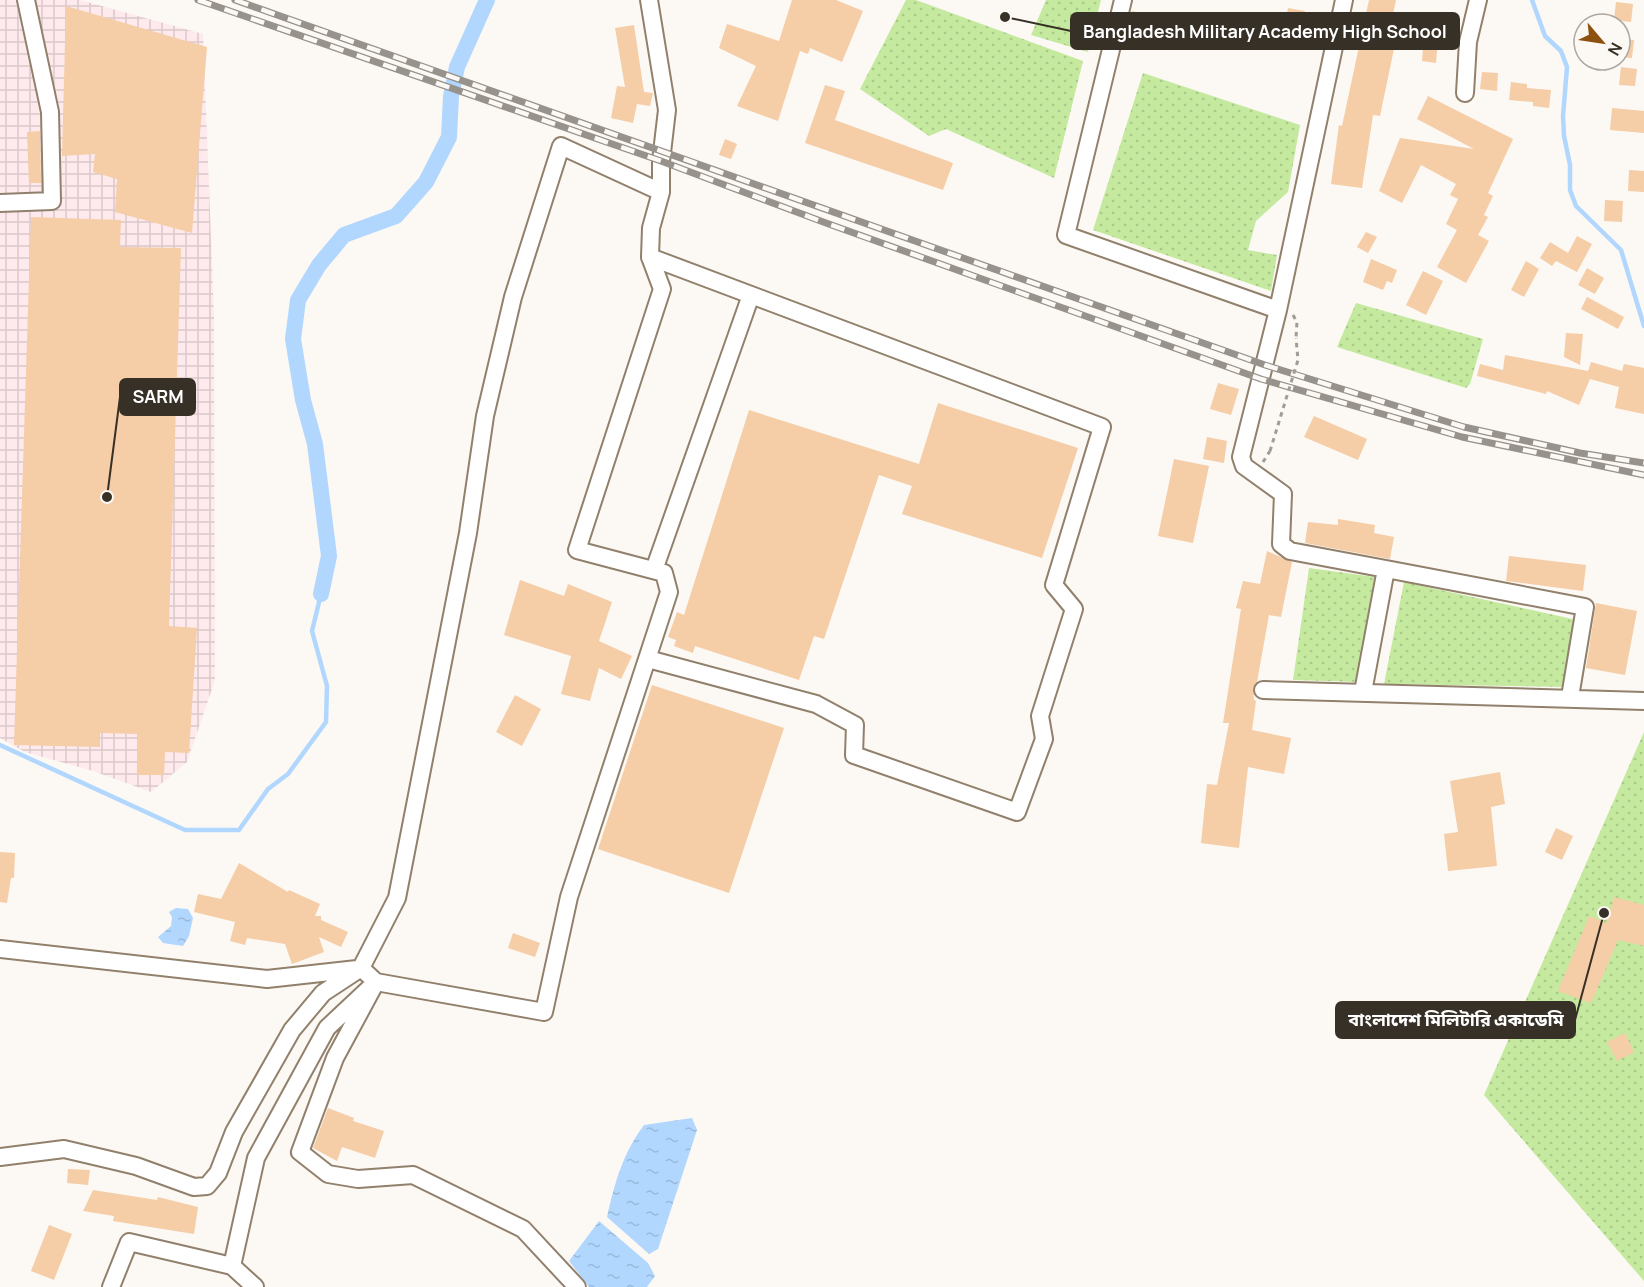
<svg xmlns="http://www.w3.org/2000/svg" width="1644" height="1287" viewBox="0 0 1644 1287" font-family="Manrope,'Noto Sans Bengali',sans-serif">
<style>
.industrial{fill:url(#industrial-grid)}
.grass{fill:url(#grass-dots)}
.water{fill:url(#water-ripples)}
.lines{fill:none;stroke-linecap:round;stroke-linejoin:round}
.stream{stroke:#b1d7fe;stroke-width:4.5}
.canal{stroke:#b1d7fe;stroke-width:16}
.building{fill:#f5cda7}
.minor-casing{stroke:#91806b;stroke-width:20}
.path{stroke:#a29c96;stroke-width:3;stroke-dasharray:4.5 4.5;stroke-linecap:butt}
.minor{stroke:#fff;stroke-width:16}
.rail-casing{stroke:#97928b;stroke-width:7}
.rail{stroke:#fcf8f4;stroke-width:4.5;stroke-dasharray:14;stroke-linecap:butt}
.path-bridge{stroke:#a29c96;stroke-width:3;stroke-dasharray:4.5 4.5;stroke-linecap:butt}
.leader{fill:none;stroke:#373027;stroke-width:2}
.callout-dot{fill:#373027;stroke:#fcf8f4;stroke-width:2}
.callout{fill:#373027;stroke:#373027;stroke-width:2}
.callout-label{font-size:18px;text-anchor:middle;font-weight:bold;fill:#fff}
</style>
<defs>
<pattern id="industrial-grid" width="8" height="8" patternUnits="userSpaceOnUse" patternTransform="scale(1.5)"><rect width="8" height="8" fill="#fee9ed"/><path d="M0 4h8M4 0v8" fill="none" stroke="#dac8cb"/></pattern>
<pattern id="grass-dots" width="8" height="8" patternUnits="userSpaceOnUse" patternTransform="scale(1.5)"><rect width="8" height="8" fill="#c5ea9f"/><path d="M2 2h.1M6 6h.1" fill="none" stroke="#aac989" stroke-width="1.8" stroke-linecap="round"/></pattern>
<pattern id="water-ripples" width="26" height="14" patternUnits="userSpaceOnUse" patternTransform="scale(1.5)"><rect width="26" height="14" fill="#b1d7fe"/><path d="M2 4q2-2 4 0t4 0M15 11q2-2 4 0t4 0" fill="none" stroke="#99b9da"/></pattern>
</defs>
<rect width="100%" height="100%" fill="#fcf8f4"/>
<path class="industrial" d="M0,0h80l123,34 11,281 1,365 -28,82 -36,30 -58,-21 -68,-19 -25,-14z"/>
<path class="grass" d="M906,0h10l167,61 -29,117 -108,-49 -17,7 -69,-47z
M1046,0h55l-13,52 -57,-17z
M1143,73l157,52 -12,67 -32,29 -8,29 29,5 -6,36 -178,-61z
M1356,303l127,36 -13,45 -4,4 -129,-41z
M1309,568l66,9 -17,105 -65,-2z
M1404,582l173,38 -10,67 -183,-3z
M1644,732v549l-160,-186z"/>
<path class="water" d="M176,908l12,1 5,9 -4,18 -6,10 -20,-3 -5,-6 13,-11 1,-9 -3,-5z
M692,1118l5,12 -39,119 -9,5 -42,-37c8,-35 16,-64 37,-92z
M599,1221l49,42 7,13 -8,11h-58l-20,-26z"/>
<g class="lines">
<path class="stream" d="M1532,0l13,36 16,15 6,16 -4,49 1,20 6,29v25l6,16 45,44 23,76
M0,745l185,85h54l29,-41 20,-15 38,-52 1,-36 -15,-55 9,-37"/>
<path class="canal" d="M321,594l8,-38 -14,-112 -12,-44 -10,-61 5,-39 21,-35 25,-30 52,-19 30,-34 23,-45 2,-41 6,-29 30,-67"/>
</g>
<path class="building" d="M792,0h44l27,11 -21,51 -32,-14 -2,6 -8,-3 -22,70 -41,-15 19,-40 -37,-18 8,-24 52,17z
M1369,0h27l-9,42 8,2 -15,72 -7,-1 -11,73 -31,-4 8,-59 3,1z
M1616,2l17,2 -2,18 -17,-2z
M66,6l141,41 -15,186 -77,-21 2,-33 -24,-7 2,-18 -33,2z
M1288,8l17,3 -3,17 -17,-3z
M1132,11l29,7 -7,29 -29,-7z
M634,25l10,67 9,1 -3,13 -13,-2 -4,19 -22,-5 6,-32 8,1 -10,-59z
M1424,36l14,2 -2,25 -14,-2z
M1620,39l14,1 -2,18 -12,-1z
M1621,67l16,2 -2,17 -16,-1z
M1482,72l16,1 -1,18 -17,-2z
M1511,82l16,2v4l24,2 -2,18 -16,-2v-4l-24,-2z
M825,85l20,6 -10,29 118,43 -10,27 -138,-47z
M1428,96l85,43 -25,54 5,3 -9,19 4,2 -10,18 11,6 -23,42 -29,-16 20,-37 -11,-6 12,-25 -8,-4 6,-11 -35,-19 -19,38 -23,-12 21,-53 74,11 -57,-30z
M1612,108l32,3v22l-34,-3z
M40,131l1,52h-12l-2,-51z
M725,139l12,5 -6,15 -12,-4z
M1629,170l15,1v21l-16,-1z
M1605,200l18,1 -1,21 -18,-1z
M31,217l90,3 -1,27 61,1 -12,378 28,2 -8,125 -24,-1 -1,23h-27l1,-41 -38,-1v14l-86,-2z
M1366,232l11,5 -9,16 -11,-6z
M1577,236l15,8 -15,28 -21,-11 -4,5 -12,-8 10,-16 18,11z
M1371,259l26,11 -5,13 -5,-2 -4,9 -20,-8z
M1526,261l13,8 -15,28 -13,-7z
M1587,268l17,10 -9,16 -17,-9z
M1423,271l20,10 -17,34 -20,-10z
M1587,297l37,20 -6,12 -37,-20z
M1566,333l17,1 -3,31 -16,-8z
M1505,355l83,16 3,-9 31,9 2,-7 20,4v46l-29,-6 4,-21 -29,-8 -11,26 -32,-14 -1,3 -69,-18 3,-12 23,6z
M1218,383l21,6 -8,26 -21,-6z
M938,403l140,45 -36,110 -140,-44 10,-28 -33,-11 -55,164 -10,-3 -15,44 -104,-34 -2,7 -19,-7 2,-6 -8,-3 9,-25 7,3 65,-205 170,54z
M1314,416l53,23 -9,21 -54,-23z
M1207,437l20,4 -3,22 -21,-4z
M1174,459l35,7 -16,77 -35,-7z
M1338,519l37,6 -1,8 20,4 -4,22 -85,-16 3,-21 30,3z
M1267,551l25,11 -11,55 -12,-2 -12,67 -4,7 1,11 2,1 -4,29 39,8 -7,36 -36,-7 -9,81 -38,-5 6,-59 10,1 12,-62h-6l18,-114 -5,-1 7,-27 17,3z
M1509,556l77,9 -3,26 -77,-10z
M520,580l44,16 4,-12 44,18 -13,39 33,15 -11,23 -22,-11 -9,33 -29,-7 10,-38 -67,-21z
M1596,603l41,8 -12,64 -39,-7z
M652,685l132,43 -55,165 -131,-44z
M515,695l26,14 -19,37 -26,-14z
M1500,772l5,32 -14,3 6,59 -49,5 -4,-37 14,-2 -8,-51z
M1556,828l17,8 -11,24 -17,-8z
M0,852l15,1 -1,25h-3l-4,25 -7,-1z
M239,863l49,29 1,-2 31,14 -5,12h6v4l27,12 -7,15 -22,-10 5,15 -32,12 -7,-20 -38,-6 -2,7 -15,-4 5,-19 -41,-10 4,-18 23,5z
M1614,897l30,8v41l-26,-6 -27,63 -33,-12 31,-75 18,7z
M513,933l27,10 -5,14 -27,-9z
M1625,1033l9,19 -17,9 -10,-19z
M328,1108l26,10 -1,3 31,10 -9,27 -33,-11 -5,14 -24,-13z
M68,1169l22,1 -2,15 -21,-2z
M93,1190l64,10 1,-3 40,10 -4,27 -81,-13 1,-5 -31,-5z
M49,1225l23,9 -18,46 -23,-9z"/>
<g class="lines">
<defs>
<path id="minor" d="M1123,0l-57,235 212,75
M1344,0l-66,310 -37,147 3,9 39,28 -2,50 9,7 96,18 -23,123
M1465,93l3,-51 10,-42
M0,203l52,-2 -2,-89 -24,-112
M1386,569l199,38 -15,90
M654,570l97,-275
M648,659l168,45 39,21 -1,30 163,57 27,-73 -4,-23 34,-107 -20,-24 48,-158 -452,-170 1,-29 10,-36
M1263,690l381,11
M0,949l267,30 90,-10
M0,1157l64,-8 72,17 58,21 13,-1 11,-13 16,-41 58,-102 31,-37 38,-25
M232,1266l24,-108 71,-130 49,-46 168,30 25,-115 100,-305 -5,-19 -87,-23 85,-261 -12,-32
M111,1287l18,-45 103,24 23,21
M577,1287l-54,-58 -110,-54 -55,4 -30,-5 -28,-22 35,-94 41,-76 -15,-14 36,-70 71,-365 17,-117 28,-119 48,-151 100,46v-31l6,-51 -18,-110"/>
</defs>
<use href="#minor" class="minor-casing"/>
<path class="path" d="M1293,315l4,7 -1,16
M1263,462l7,-11"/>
<use href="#minor" class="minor"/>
<defs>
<path id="rail" d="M198,0l463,161 165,62 435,156 201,58 182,38
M235,0l1030,365 199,62 116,26 64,10"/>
</defs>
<use href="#rail" class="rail-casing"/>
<use href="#rail" class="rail"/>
<path class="path-bridge" d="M1270,451l28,-91 -2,-22"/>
</g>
<path class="leader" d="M1005 17L1071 31M107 497L120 397M1604 913L1575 1020"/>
<g class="callout-dot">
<circle cx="1005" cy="17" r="6"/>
<circle cx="107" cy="497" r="6"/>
<circle cx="1604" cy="913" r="6"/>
</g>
<g class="callout">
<rect x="1071" y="13" width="388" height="36" rx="6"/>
<rect x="120" y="379" width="75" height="36" rx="6"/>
<rect x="1336" y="1002" width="239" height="36" rx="6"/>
</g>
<g class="callout-label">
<text x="1265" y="38">Bangladesh Military Academy High School</text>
<text x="158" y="403">SARM</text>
<text x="1456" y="1026">বাংলাদেশ মিলিটারি একাডেমি</text>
</g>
<g transform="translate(1602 42) rotate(119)"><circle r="28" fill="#fcf8f4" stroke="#ada8a2" stroke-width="1.5"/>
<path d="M0-4.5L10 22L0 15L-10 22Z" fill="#8c500f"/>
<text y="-9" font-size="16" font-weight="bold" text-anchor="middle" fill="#373027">N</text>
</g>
</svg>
